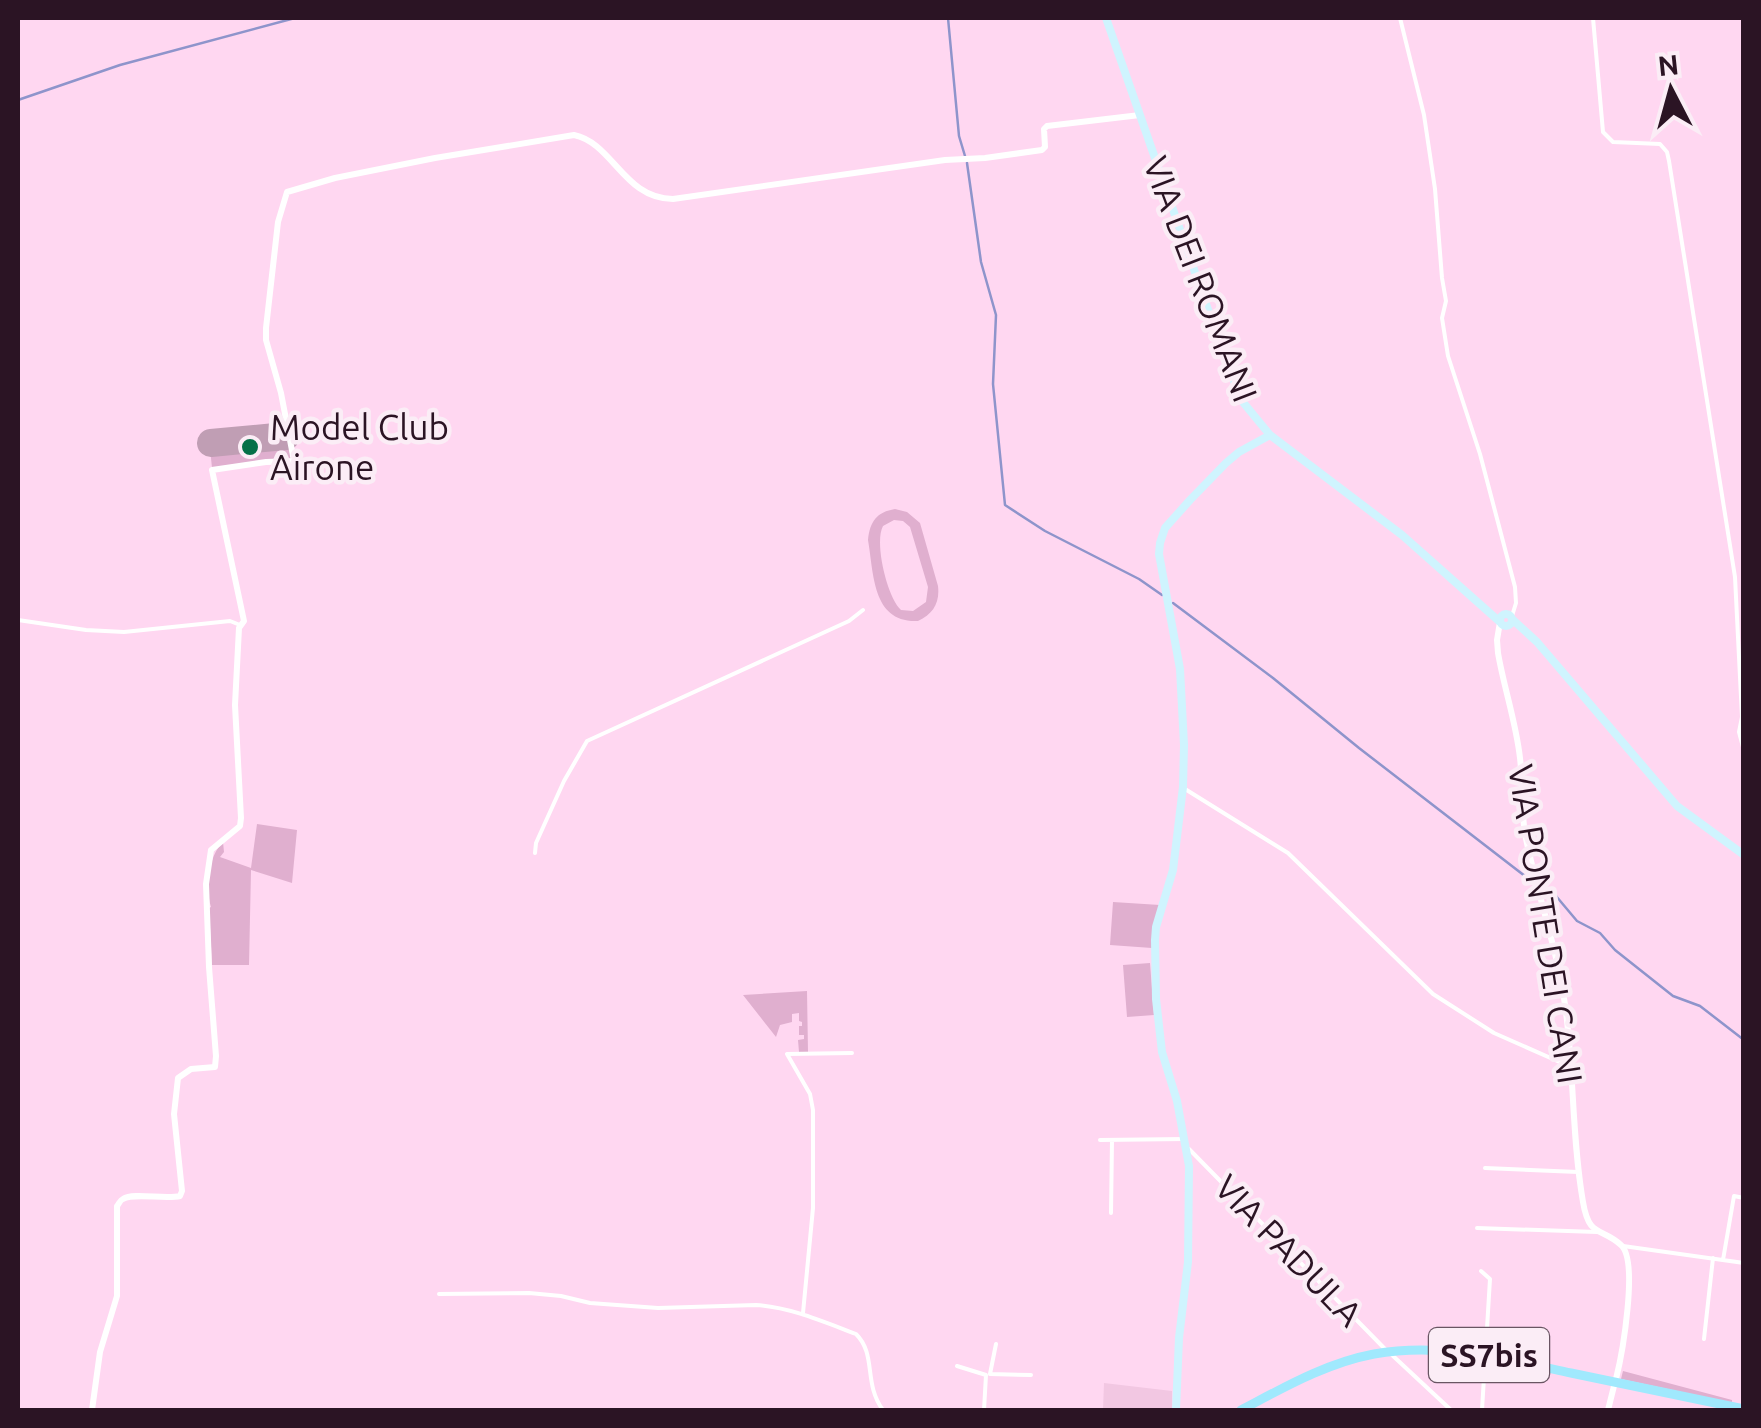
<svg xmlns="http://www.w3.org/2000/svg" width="1761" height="1428" viewBox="0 0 1761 1428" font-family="Ubuntu,sans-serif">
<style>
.built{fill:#f2c7e2}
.green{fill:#e0afcf;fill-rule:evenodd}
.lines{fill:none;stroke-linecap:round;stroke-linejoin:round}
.stream{stroke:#8e94cb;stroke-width:2.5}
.runway{stroke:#c09eb4;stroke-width:28}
.minor{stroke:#fff;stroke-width:4}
.tertiary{stroke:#fff;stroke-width:6}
.secondary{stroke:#cff4fe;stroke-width:8}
.primary{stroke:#a0e9fd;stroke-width:9}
.poi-dot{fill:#057048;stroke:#fbedf6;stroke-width:4}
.labels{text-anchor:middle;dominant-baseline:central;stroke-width:9;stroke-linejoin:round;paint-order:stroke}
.shield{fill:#fbedf6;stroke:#695563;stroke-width:2.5}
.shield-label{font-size:32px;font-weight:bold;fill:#2b1424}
.street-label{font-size:35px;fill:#2b1424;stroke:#fbedf6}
.poi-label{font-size:35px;fill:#2b1424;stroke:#fbedf6;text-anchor:start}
</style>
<rect width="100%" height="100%" fill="#ffd7f1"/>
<path class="built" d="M1104,1383l68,8v19h-69z"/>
<path class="green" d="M286,430l5,29 -79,9 -3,-30z
M895,509l12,3 13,11 18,63c2,17 -5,28 -20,35 -46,2 -44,-47 -50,-81 2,-19 9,-28 27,-31zM894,520l9,1 7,6 18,60 -2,15 -13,9 -12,-1c-14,-13 -27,-68 -18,-84z
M257,824l40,6 -5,53 -41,-13 -2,95h-37l-3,-57 2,-1c-6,-18 -3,-51 12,-65l1,10 -4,5 31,11z
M1113,902l47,3 -8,43 -42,-3z
M1150,963l4,52 -27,2 -4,-52z
M807,991l1,61h-9l-1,-12 6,-1v-4h-5v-9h3v-4l-3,-1v-8l-7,1v8l-12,3 -4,12 -33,-42z
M1623,1371l109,29v3l-111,-24z"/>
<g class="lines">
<path class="stream" d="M948,18l11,118 6,20
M18,100l102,-35 175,-47
M967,163l14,99 15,53 -3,69 12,121 40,26 94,48 23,16
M1173,603l100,75 86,70 175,135
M1540,888l9,8h7l21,25 23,12 15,17 58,46 27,10 44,34"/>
<path class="runway" d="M211,443l75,-7"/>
<path class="minor" d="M1400,18l24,97 11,74 7,89 4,23 -4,17 6,38 32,98 35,133 1,16 -4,13
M1593,18l10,114 10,10 47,2 7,8 2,9 66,416 7,140 -3,15 5,19
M18,620l68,10 38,2 106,-11 10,4
M1185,789l103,64 145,141 61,39 77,34
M535,853l1,-10 28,-62 23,-40 262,-120 14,-11
M1100,1140l85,-1
M1189,1149l196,200
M1485,1168l93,4
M1111,1213l1,-73
M1477,1228l120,4
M1623,1246l121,17
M1723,1260l11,-64 10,2
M1481,1271l9,8 -8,131
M439,1294l90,-1 32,3 29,7 68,5 98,-3c34,2 68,17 100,29 21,21 7,49 27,76
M803,1313l10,-105v-98l-3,-16 -23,-40 65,-1
M1704,1339l9,-81
M1392,1355l59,55
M957,1366l29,9 -2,35
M990,1374l41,1
M990,1374l6,-30"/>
<path class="tertiary" d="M1500,622l-3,18 1,13c6,35 18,69 22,105 3,25 1,51 5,76 12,60 33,116 41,178 8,63 6,127 17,190 6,36 18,25 38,43 18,16 1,110 -5,134
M92,1410l8,-58 17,-56v-90c2,-2 3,-6 6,-7 11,-7 42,1 57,-3l2,-5 -8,-77 4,-36 13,-9 24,-2 1,-11 -7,-89 -3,-83 5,-34 29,-24 1,-8 -6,-113 4,-77 5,-7 -32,-151 54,-8 28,-1 -13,-68 -15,-53v-12l12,-106 9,-30 48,-14 100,-20 139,-23c39,8 50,64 99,64l272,-39 40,-2 57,-8 3,-3 -1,-18 3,-3 93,-11
M1608,1410l6,-24"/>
<path class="secondary" d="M1106,18l120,343 16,40 28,34 132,100 98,87
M1500 620a6 6 0 1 1 12 0a6 6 0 1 1-12 0Z
M1512,619l25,23 140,164 67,49
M1176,1410l3,-72 9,-76 1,-96 -12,-65 -15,-49 -6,-53 -1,-59 1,-13 17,-57 10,-83 1,-42 -4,-76 -21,-115 1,-11 5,-15 25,-28 36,-37 13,-11 31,-17"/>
<path class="primary" d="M1241,1410c42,-22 85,-47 133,-56 67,-12 132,5 197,19 58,12 115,24 173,36"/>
</g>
<circle class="poi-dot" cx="250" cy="447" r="10"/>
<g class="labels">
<rect class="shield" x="1429" y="1328" width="120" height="54" rx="8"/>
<g class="shield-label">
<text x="1489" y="1355">SS7bis</text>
</g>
<g class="street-label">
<text transform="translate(1201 279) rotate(69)">VIA DEI ROMANI</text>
<text transform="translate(1546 924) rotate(81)">VIA PONTE DEI CANI</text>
<text transform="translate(1289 1250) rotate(46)">VIA PADULA</text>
</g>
<g class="poi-label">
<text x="270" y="427">Model Club<tspan x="270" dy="40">Airone</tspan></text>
</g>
</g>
<rect width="1761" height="1428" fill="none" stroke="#2b1424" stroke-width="40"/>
<g transform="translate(1671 90) rotate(354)" stroke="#fbedf6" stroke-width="8" paint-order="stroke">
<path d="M0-8L18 38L0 25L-18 38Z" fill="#2b1424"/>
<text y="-15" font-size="28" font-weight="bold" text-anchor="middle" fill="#2b1424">N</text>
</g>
</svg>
